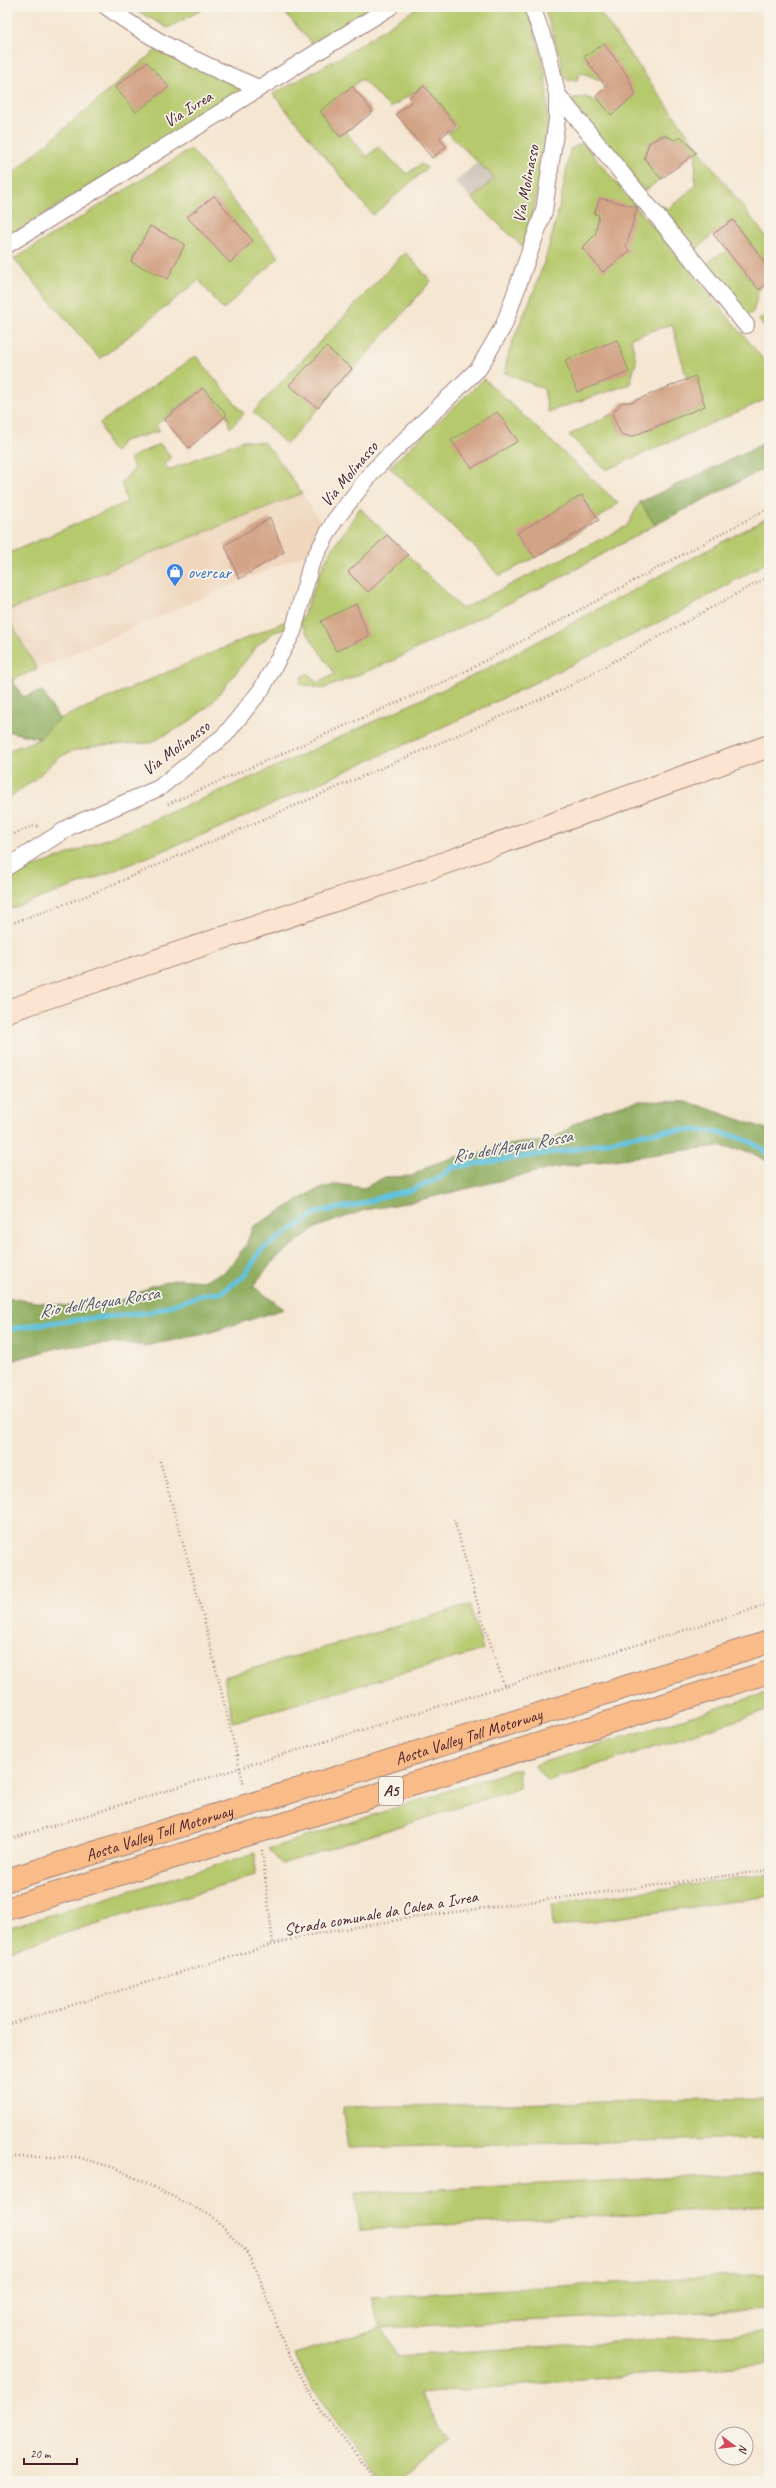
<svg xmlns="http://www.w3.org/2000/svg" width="776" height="2488" viewBox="0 0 776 2488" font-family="Caveat,sans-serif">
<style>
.built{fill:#efd6bc}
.industrial{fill:#cdc2b9}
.green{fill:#b6c96d;stroke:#80744c}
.forest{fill:#90ad60;stroke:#6d6646}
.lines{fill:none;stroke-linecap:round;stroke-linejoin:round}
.stream{stroke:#60c2de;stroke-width:5.5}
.building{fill:#d3a386}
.street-casing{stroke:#a0827e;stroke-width:18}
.secondary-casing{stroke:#a0827e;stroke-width:24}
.highway-casing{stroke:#a0827e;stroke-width:24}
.path{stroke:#a0827e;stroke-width:2.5;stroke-dasharray:1 3;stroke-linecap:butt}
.street{stroke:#fff;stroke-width:16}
.secondary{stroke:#fde4d0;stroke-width:22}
.highway{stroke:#f9bc89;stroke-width:22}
.highway-bridge-casing{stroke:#a0827e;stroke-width:24;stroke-linecap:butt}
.highway-bridge{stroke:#f9bc89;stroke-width:22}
.labels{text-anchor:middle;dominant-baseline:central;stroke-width:3.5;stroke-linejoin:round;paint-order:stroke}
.shield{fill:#f7f3e8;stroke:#7e5f64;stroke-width:1}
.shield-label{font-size:16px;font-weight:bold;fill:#4a1f2b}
.street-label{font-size:17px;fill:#4a1f2b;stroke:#f7f3e8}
.shop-label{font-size:17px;fill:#366cbe;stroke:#f7f3e8;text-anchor:start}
.water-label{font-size:18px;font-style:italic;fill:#515061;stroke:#f7f3e8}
</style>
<rect width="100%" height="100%" fill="#f7f3e8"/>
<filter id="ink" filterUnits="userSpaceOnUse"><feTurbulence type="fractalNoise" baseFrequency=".025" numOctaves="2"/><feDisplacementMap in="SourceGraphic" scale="8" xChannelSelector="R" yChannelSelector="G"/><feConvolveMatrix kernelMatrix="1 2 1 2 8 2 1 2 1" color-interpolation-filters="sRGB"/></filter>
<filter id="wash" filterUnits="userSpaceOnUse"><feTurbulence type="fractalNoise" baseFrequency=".012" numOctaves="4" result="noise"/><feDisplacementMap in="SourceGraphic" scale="16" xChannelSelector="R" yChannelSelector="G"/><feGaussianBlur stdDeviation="0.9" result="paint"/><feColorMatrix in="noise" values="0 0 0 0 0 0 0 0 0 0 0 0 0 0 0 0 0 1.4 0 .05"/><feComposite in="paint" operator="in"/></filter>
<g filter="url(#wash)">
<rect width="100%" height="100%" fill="#f5e6d1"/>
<path class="built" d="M302,493l20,32 -15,28 -270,116 -30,-53v-5z"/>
<path class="industrial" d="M478,162l16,16 -22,21 -17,-17z"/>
<path class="green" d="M130,7h77l-39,21z
M280,7h100l-65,40z
M418,7h108c8,24 17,48 20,74 6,57 -7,112 -23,166l-51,-48 22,-21 -46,-45 9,-6 -32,-42 -35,23 -28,-29 -42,32 20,25 6,-4 21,25 11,-10 29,27 14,-10 6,4 -54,47 -100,-121 68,-37z
M544,7h52l107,148 66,86v27l-36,-48 -20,14 -17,16 -36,-45 8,4 27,-23 1,-33 -14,-16 -7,3 -11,-5 -15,8 -5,15 17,21 -18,13 -71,-89 1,-5 13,-1 9,4 8,-7 2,-8 -3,-5 -21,-9 -5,9 -9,-1 -6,-8 1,-9z
M157,49l87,41 -237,147v-59z
M583,143l186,223v32l-163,72 -37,-35 43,-21 9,20 10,3 73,-31 -9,-29 -8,3 -15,-56 -41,14 5,24 -6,22 -82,28 -4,-23 -39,-16c3,-31 21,-59 31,-88 17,-45 27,-90 34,-136z
M191,149l88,108 -56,53 -24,-30 -99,79 -86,-100z
M728,251l31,39 -6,22 -7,5 -42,-47 7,-11z
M405,252l26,29 -78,89 -20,19 -1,5 -46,50 -33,-32z
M769,312v22l-10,-14z
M196,356l48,58 -14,14 -3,-13 -24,-27 -47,37 4,6 -37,10 -8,11 -6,-5 -9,-24z
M484,379l134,124c-35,30 -77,52 -119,73l-23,-28 -87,-81z
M243,440l21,3 11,12 27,38 -295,118v-57l120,-52 -6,-19 13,-14 -4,-11 30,-14 11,14 -7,7 5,5z
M640,502l15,23 -97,54 -168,83 -67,27 -23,-5 2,-7 6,-4 9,10 18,-9 -35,-51 26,-64 34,-51 102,101 165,-83z
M769,517v44l-85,49 -234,114 -226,102 -133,54 -84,30v-32l127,-50 139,-60 210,-97z
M7,616l30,53 -25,11 11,17 19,-6 17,28 227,-98 1,8 -13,3 -16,13 -47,59 -25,20 -36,19 -50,2 -28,6 -14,7 -23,21 -28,20v-48l33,-12 -33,-8z
M470,1605l13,45 -250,72 -9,-45z
M769,1692v18l-222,71 -13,-16z
M519,1768v20l-237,76 -14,-15z
M255,1853v22l-248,76v-23z
M769,1874v22l-216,31 -2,-23z
M766,2099l2,39 -420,10 -6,-41z
M769,2173v33l-409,24 -5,-37z
M769,2274v35l-388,19 16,28 372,-24v32l-350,30 29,45 -49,42h-14c-35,-40 -67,-79 -91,-127l86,-26 -9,-31z"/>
<path class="forest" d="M769,441v25l-114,59 -15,-23z
M12,680l11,17 19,-6 17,28 -19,19 -33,-7v-50z
M638,1101l51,1 80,28v32l-19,-10 -33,-6 -164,22 -142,34 -46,8 -48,17 -42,32 -22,27 31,23 -79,25 -61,12 -22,-3 -61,4 -54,15v-64l59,8 38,-1 28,-8 19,-11 27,-7 24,2 23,-9 21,-27 7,-18 61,-36 23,-7 27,4 21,-11 27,-1 19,-11 24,-8 22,-2 22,-8 22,-4 30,-2 23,-17 30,-14z"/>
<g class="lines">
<path class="stream" d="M7,1330l33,-6 111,-12 51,-17 20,-3 22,-16 17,-26 57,-38 39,-7 31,-10 21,-4 30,-13 14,-11c39,-6 78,-11 117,-17 25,-4 49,-12 74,-16 38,-7 96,-7 125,21"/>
</g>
<g id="blocks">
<path class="building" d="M604,44l21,28 11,23 -25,20 -15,-19 10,-9 -22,-30z
M147,62l22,25 -33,25 -21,-25z
M352,86l21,26 -33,25 -20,-26z
M424,86l32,39 -16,13 6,9 -14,11 -36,-44 16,-13 -3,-4z
M664,135l11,5 7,-3 14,16 -35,26 -17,-21 5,-15z
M214,196l39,45 -23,22 -43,-46z
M600,198l37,9 -11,40 4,4 -27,21 -21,-24 13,-13 4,-20 -5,-1z
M733,220l36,48v14l-10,8 -46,-56z
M150,226l35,18 -17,35 -37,-17z
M617,340l12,32 -52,20 -12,-32z
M326,347l26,22 -20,20 -14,19 -29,-23z
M695,376l10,30 -74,31 -10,-3 -9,-20 10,-12h9z
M203,388l24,27 -38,33 -25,-28z
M497,412l21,29 -46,27 -21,-28z
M582,495l17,25 -64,38 -18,-25z
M270,518l14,34 -45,27 -14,-34z
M387,535l21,20 -40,37 -20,-20z
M356,604l13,32 -33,15 -15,-30z"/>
</g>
</g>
<g filter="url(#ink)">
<use href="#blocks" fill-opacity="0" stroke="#a0827e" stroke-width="1"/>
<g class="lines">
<defs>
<path id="street" d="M107,7c46,35 99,59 152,81
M557,94l189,231
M7,245l383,-238
M7,867l64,-41 88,-38 66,-53 36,-45 32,-58 18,-68 24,-44 39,-50 105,-102 25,-43 40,-114 13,-92v-25l-9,-43 -16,-44"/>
<path id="secondary" d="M7,1011l432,-146 330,-119"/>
<g id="highway">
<path id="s1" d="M268,1799l501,-157"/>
<path d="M271,1828l498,-156"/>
<path id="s2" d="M7,1880l228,-71"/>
<path d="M7,1909l231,-72"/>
</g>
</defs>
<use href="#street" class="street-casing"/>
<use href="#secondary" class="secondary-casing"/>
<use href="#highway" class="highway-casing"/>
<path class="path" d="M168,804l287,-127 314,-169
M7,837l25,-11h6
M7,925l79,-29 476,-206 207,-114
M160,1461l43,154 41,171
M454,1519l26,93 24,73
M7,1840l762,-236
M262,1850l11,94
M7,2025l266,-81 41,-10 96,-16 359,-48
M7,2157h70l38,11 97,48 33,34 13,23 27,74 35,63 57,71"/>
<use href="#street" class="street"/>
<use href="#secondary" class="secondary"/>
<use href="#highway" class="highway"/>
<defs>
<path id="highway-bridge" d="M235,1809l33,-10
M238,1837l33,-9"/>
</defs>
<use href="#highway-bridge" class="highway-bridge-casing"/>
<use href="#highway-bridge" class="highway-bridge"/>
</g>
</g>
<defs>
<symbol id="shop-pin" viewBox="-11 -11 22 30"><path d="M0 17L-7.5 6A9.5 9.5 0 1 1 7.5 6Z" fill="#3f7fe0" stroke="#f7f3e8"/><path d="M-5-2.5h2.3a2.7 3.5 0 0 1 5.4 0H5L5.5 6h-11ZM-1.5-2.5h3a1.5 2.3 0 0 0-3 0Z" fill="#fff"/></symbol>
</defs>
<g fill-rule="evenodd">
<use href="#shop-pin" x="165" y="562" width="20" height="27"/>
</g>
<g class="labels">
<rect class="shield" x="379" y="1777" width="24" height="28" rx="3"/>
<g class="shield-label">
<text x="391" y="1791">A5</text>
</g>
<g class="street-label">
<text transform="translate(188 109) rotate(-32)">Via Ivrea</text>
<text transform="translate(526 184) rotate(-79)">Via Molinasso</text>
<text transform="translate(349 474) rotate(-50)">Via Molinasso</text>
<text transform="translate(176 748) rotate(-37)">Via Molinasso</text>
<text stroke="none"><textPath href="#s1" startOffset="210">Aosta Valley Toll Motorway</textPath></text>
<text stroke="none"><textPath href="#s2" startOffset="159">Aosta Valley Toll Motorway</textPath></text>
<text transform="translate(381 1913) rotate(-10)">Strada comunale da Calea a Ivrea</text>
</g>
<g class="shop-label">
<text x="188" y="572">overcar</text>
</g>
<g class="water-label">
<text transform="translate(512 1146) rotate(-10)">Rio dell'Acqua Rossa</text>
<text transform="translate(99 1302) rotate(-9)">Rio dell'Acqua Rossa</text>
</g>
</g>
<rect width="776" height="2488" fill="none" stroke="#f7f3e8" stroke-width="24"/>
<g transform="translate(734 2446) rotate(105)"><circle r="19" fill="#f7f3e8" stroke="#b29e9c"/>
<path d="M0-3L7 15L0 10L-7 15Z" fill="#d1495b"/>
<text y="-6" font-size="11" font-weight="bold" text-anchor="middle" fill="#4a1f2b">N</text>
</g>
<path d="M24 2458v6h53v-6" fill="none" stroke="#4a1f2b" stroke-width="2"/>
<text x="30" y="2458" font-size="12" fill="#4a1f2b" stroke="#f7f3e8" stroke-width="3" paint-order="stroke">20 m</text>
</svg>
